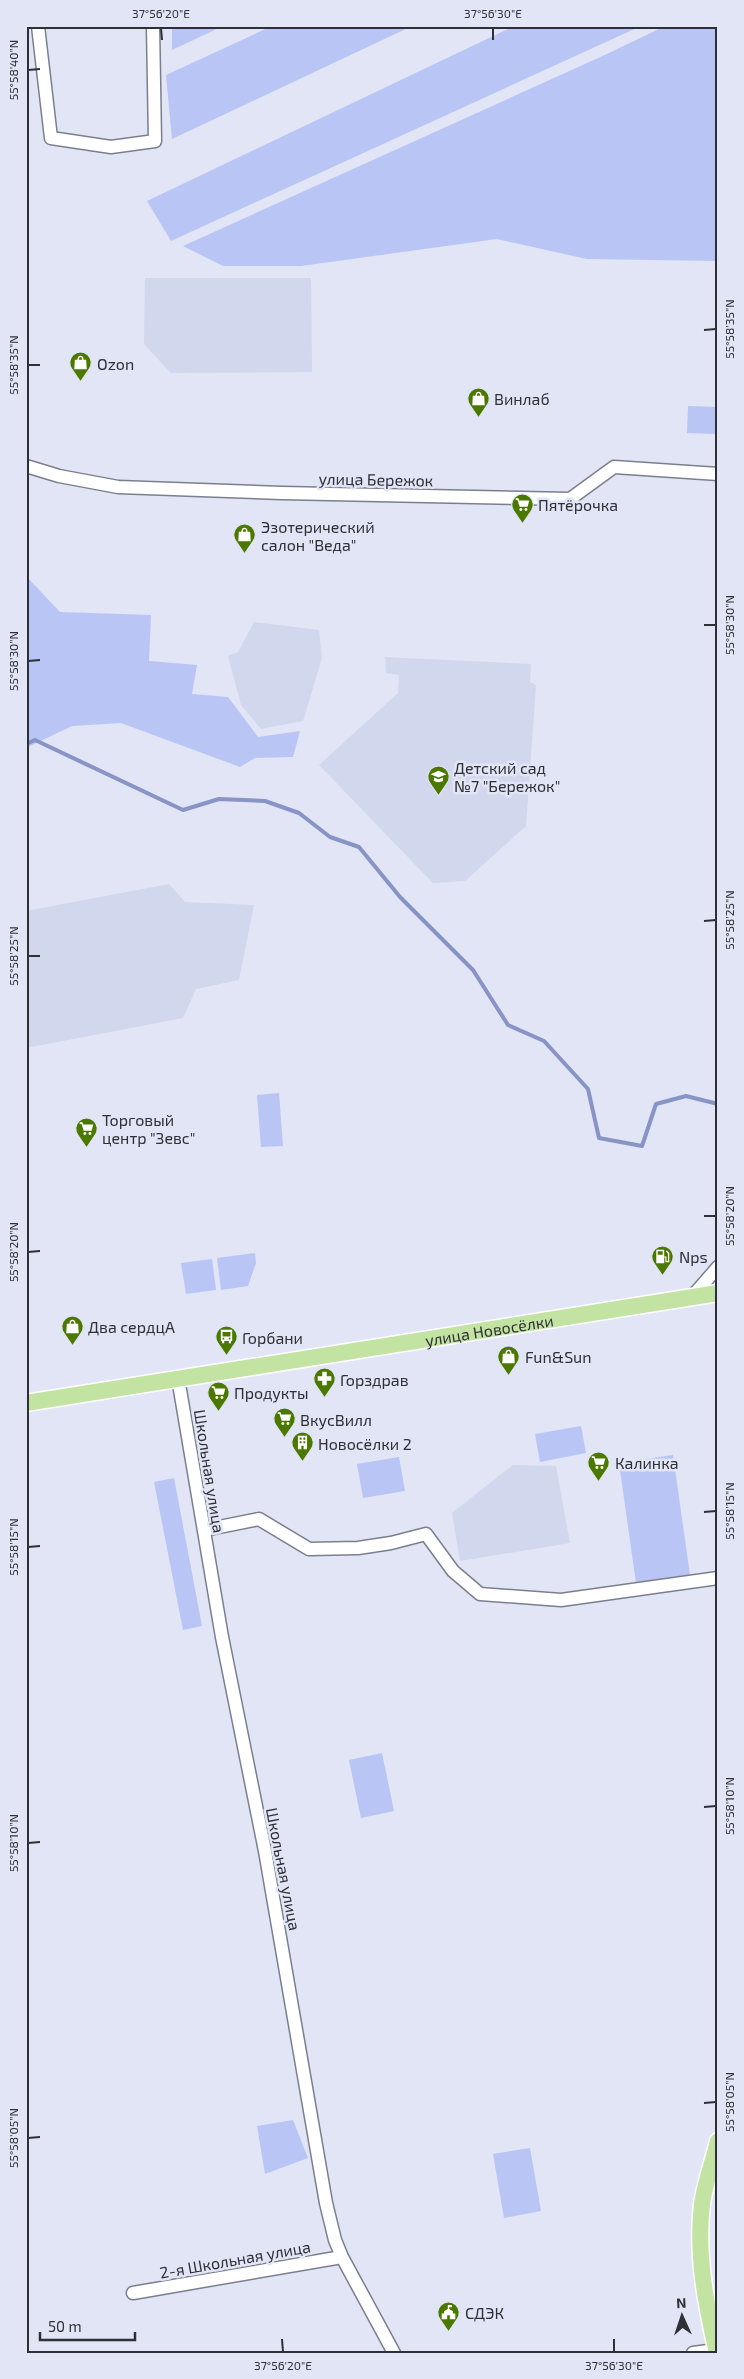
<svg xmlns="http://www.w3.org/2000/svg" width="744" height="2379" viewBox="0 0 744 2379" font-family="'Exo 2',sans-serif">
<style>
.built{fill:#d1d7ed}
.green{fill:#b9c5f5}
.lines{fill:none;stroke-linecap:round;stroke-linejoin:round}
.stream{stroke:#8894c5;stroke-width:4}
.minor-casing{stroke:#7b7f8d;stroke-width:15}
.major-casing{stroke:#fff;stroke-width:19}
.minor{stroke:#fff;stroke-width:12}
.major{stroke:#c3e3a3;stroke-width:16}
.ticks{fill:none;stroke:#2e3036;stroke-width:2}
.labels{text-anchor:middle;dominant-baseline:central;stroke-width:5;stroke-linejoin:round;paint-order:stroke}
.poi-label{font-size:16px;fill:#2e3036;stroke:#e1e5f5;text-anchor:start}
.street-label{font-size:16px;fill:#2e3036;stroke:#e1e5f5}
.neatline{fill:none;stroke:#2e3036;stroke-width:2}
.ticks-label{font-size:12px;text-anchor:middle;fill:#2e3036}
</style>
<rect width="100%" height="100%" fill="#e1e5f5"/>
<path class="built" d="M145,278h166l1,94 -141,1 -27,-29z
M254,622l65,8 3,28 -19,63 -42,8 -20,-24 -13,-49 10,-4z
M385,657l146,7 -1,18 6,3 -10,141 -61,55 -32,2 -114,-118 79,-72 1,-18 -13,-2z
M169,884l16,18 69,3 -15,75 -43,9 -13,29 -157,30v-137z
M513,1465l43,1 14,77 -110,18 -8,-48z"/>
<path class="green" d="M172,26h51l-51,24z
M272,26h140l-240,113 -6,-64z
M514,26h127l-470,215 -24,-40z
M665,26h53v235l-131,-2 -90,-20 -196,27h-78l-40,-20 424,-192z
M688,406l30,1v27l-31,-1z
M26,576l34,36 91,3 -2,46 48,4 -5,29 36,3 30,40 42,-6 -7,26 -38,1 -15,9 -119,-44 -49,3 -46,22z
M279,1093l4,53 -22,1 -4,-52z
M255,1253l1,10 -8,23 -27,4 -4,-32z
M212,1259l4,31 -30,4 -5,-31z
M581,1426l5,27 -46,9 -5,-28z
M673,1455l17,120 -54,8 -17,-120z
M399,1457l6,34 -42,7 -6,-34z
M174,1478l28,148 -19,4 -29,-148z
M382,1753l12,58 -33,7 -12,-58z
M293,2120l15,38 -43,16 -8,-48z
M530,2148l11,63 -37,7 -11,-64z"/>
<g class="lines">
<path class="stream" d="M26,744l9,-4 148,70 36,-11 46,2 34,12 31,24 29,10 41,50 73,73 35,55 36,16 44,48 11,49 43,8 14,-42 30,-8 32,8"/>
<defs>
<path id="minor" d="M38,26l13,112 60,9 44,-6 -2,-115
M26,466l33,10 59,11 164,6 288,6 44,-32 104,7
M691,1298l27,-31
M178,1378l44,259 43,214 61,352 9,37 7,17 52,96
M204,1530l55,-11 50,30 49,-1 33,-5 35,-9 27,37 27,23 81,6 157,-22
M133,2293l209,-36
M693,2353l23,-3"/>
<g id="major">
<path id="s1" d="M26,1403l692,-110"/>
<path d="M717,2353c-11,-49 -21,-98 -15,-149 3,-21 11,-42 16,-63"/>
</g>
</defs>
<use href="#minor" class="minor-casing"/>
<use href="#major" class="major-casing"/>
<use href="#minor" class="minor"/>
<use href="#major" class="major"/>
</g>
<path class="ticks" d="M161,28l1,12M493,28v12M28,70l12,-1M704,330l12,-1M28,365h12M704,625h12M28,661l12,-1M704,921l12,-1M28,956h12M704,1216h12M28,1252l12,-1M704,1512l12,-1M28,1547l12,-1M704,1807l12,-1M28,1843l12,-1M704,2103l12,-1M28,2138l12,-1M282,2339l1,13M614,2339v13"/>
<defs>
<symbol id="shop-pin" viewBox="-11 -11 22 30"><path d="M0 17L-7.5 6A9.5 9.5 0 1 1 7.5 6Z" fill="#4b7900" stroke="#e1e5f5"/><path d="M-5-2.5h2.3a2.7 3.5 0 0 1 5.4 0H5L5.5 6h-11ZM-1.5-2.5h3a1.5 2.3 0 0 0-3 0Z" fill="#fff"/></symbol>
<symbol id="supermarket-pin" viewBox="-11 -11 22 30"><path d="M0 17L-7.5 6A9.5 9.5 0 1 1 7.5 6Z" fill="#4b7900" stroke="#e1e5f5"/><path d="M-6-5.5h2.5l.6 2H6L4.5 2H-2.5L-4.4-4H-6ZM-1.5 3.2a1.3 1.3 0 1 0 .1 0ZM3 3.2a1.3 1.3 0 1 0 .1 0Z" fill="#fff"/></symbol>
<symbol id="school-pin" viewBox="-11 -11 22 30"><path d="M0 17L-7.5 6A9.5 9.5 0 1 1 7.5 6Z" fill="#4b7900" stroke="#e1e5f5"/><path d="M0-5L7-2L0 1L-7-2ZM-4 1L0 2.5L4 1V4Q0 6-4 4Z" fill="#fff"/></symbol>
<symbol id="fuel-pin" viewBox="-11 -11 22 30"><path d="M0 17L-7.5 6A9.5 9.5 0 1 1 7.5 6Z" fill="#4b7900" stroke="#e1e5f5"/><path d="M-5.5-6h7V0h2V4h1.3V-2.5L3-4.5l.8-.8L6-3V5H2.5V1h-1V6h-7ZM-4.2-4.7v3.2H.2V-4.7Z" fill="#fff"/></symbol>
<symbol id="bus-pin" viewBox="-11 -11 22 30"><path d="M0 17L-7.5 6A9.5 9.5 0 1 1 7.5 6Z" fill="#4b7900" stroke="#e1e5f5"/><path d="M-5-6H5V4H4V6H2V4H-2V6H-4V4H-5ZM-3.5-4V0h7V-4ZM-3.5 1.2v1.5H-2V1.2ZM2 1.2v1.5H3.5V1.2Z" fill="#fff"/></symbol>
<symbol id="pharmacy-pin" viewBox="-11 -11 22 30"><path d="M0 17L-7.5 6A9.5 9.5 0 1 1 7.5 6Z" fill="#4b7900" stroke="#e1e5f5"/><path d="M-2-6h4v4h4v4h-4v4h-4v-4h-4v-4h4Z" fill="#fff"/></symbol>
<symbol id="building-pin" viewBox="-11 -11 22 30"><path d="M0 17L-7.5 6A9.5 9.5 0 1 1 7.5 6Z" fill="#4b7900" stroke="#e1e5f5"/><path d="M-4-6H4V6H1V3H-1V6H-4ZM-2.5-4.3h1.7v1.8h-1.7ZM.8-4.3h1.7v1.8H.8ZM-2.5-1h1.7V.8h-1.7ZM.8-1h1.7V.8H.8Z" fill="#fff"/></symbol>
<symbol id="civic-pin" viewBox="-11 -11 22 30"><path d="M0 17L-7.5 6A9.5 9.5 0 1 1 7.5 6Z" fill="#4b7900" stroke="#e1e5f5"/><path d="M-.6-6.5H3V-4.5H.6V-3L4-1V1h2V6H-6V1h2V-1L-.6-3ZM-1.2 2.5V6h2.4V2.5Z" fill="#fff"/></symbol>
</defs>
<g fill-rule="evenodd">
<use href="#shop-pin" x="68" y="350" width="25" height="34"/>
<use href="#shop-pin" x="466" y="386" width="25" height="34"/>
<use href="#supermarket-pin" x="510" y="492" width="25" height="34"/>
<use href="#shop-pin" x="232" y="522" width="25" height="34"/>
<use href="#school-pin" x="426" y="764" width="25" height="34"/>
<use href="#supermarket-pin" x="74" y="1116" width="25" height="34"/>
<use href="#fuel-pin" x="650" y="1244" width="25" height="34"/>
<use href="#shop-pin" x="60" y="1314" width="25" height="34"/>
<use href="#bus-pin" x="214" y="1324" width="25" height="34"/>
<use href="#shop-pin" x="496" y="1344" width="25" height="34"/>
<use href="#pharmacy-pin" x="312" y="1366" width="25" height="34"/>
<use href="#supermarket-pin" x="206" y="1380" width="25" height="34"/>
<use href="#supermarket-pin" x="272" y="1406" width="25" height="34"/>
<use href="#building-pin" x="290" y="1430" width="25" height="34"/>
<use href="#supermarket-pin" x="586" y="1450" width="25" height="34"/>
<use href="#civic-pin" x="436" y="2300" width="25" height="34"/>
</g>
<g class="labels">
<g class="poi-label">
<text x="97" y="363">Ozon</text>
<text x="494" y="398">Винлаб</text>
<text x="538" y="504">Пятёрочка</text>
<text x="261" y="526">Эзотерический<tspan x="261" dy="18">салон "Веда"</tspan></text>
<text x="454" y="767">Детский сад<tspan x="454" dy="18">№7 "Бережок"</tspan></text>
<text x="102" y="1119">Торговый<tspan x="102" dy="18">центр "Зевс"</tspan></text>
<text x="679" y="1256">Nps</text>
<text x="88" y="1326">Два сердцА</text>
<text x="242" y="1337">Горбани</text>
<text x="525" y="1356">Fun&amp;Sun</text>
<text x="340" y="1379">Горздрав</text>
<text x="234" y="1392">Продукты</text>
<text x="300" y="1419">ВкусВилл</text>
<text x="318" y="1443">Новосёлки 2</text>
<text x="615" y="1462">Калинка</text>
<text x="465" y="2312">СДЭК</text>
</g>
<g class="street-label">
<text transform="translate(376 479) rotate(1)">улица Бережок</text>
<text stroke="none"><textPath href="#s1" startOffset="469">улица Новосёлки</textPath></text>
<text transform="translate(210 1471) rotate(81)">Школьная улица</text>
<text transform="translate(284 1869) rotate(79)">Школьная улица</text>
<text transform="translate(235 2259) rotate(-10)">2-я Школьная улица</text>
</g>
</g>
<rect width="744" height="2379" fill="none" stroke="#e1e5f5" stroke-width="55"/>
<g transform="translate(682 2316) rotate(357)" stroke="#e1e5f5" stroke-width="4" paint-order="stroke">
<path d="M0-4L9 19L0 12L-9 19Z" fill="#2e3036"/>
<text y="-8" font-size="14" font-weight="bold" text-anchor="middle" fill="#2e3036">N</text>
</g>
<path d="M40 2332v8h95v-8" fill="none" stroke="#2e3036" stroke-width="2.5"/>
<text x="48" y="2332" font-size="15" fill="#2e3036" stroke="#e1e5f5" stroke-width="4" paint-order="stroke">50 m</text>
<rect x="28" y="28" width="688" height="2324" class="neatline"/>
<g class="ticks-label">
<text x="161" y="18">37°56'20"E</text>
<text x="493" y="18">37°56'30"E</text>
<text transform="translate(14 70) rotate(-90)" y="4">55°58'40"N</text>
<text transform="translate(730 329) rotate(-90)" y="4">55°58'35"N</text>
<text transform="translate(14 365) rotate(-90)" y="4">55°58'35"N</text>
<text transform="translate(730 625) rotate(-90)" y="4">55°58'30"N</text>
<text transform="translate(14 661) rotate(-90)" y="4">55°58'30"N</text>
<text transform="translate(730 920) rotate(-90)" y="4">55°58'25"N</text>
<text transform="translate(14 956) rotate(-90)" y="4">55°58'25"N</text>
<text transform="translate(730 1216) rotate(-90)" y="4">55°58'20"N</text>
<text transform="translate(14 1252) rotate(-90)" y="4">55°58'20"N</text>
<text transform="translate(730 1511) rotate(-90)" y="4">55°58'15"N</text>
<text transform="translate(14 1547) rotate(-90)" y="4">55°58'15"N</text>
<text transform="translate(730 1806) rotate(-90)" y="4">55°58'10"N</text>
<text transform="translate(14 1843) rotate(-90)" y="4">55°58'10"N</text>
<text transform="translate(730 2102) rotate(-90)" y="4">55°58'05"N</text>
<text transform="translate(14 2138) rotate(-90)" y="4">55°58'05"N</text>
<text x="283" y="2370">37°56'20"E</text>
<text x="614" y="2370">37°56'30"E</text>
</g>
</svg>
